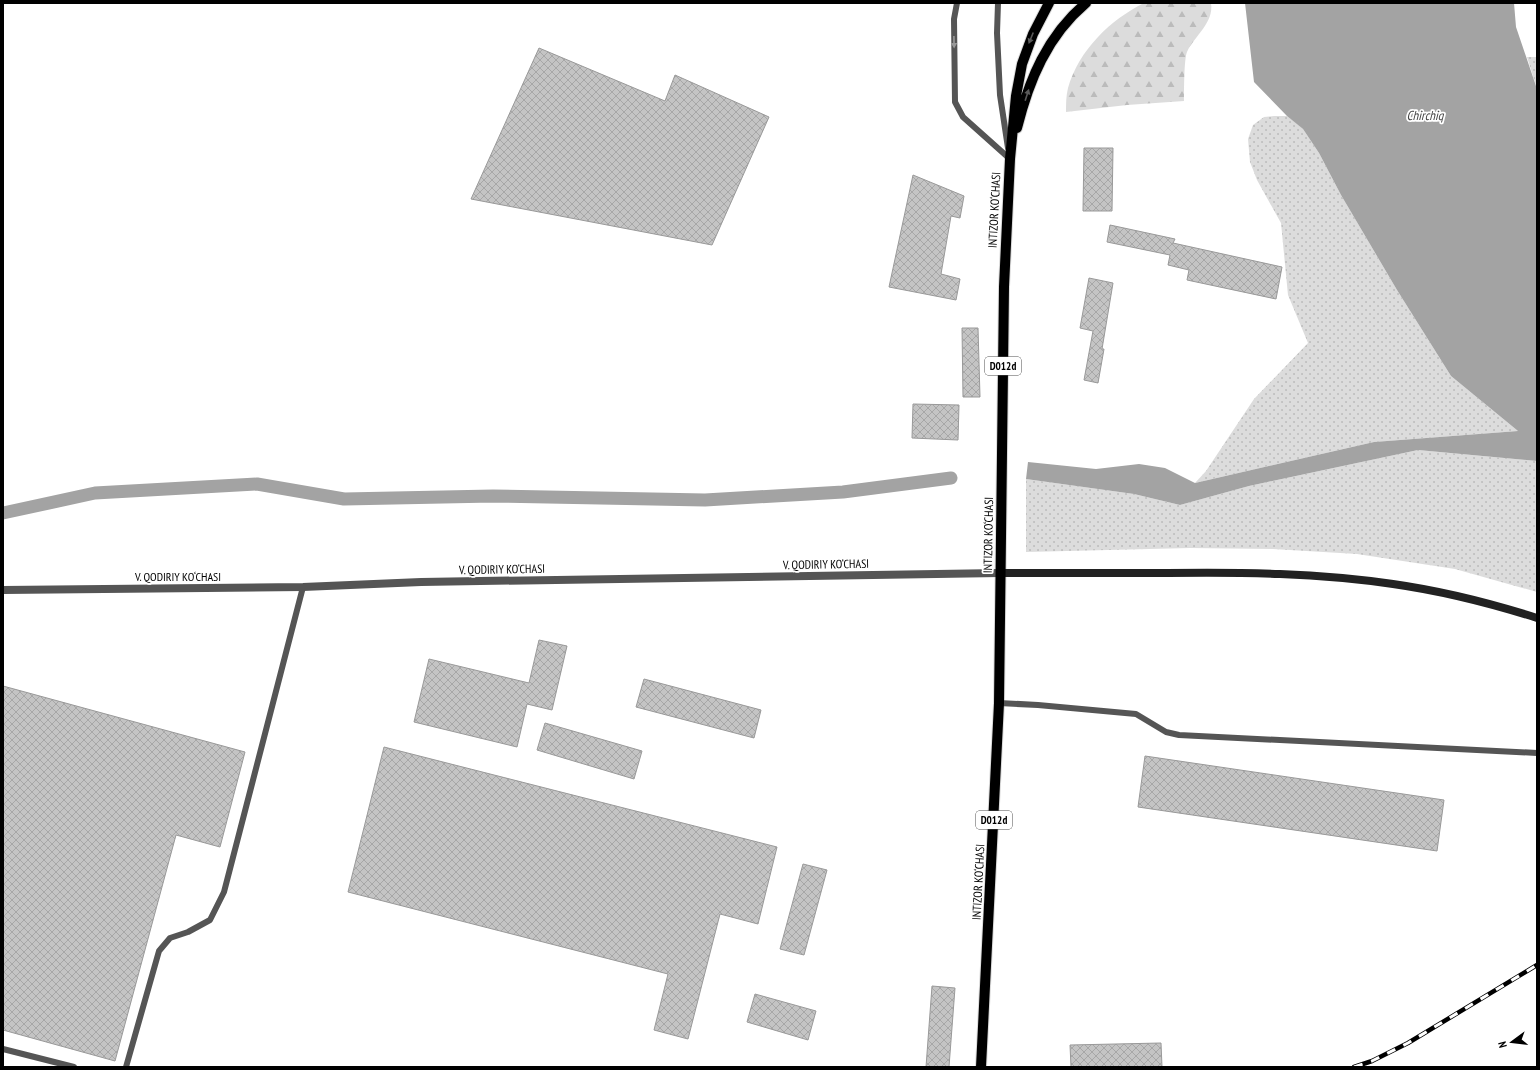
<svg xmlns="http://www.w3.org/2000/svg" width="1540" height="1070" viewBox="0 0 1540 1070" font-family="'PT Sans Narrow',sans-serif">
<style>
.grass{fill:url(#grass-dots)}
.forest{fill:url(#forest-firs)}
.water{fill:#a3a3a3}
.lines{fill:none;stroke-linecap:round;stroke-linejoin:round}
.canal{stroke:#a3a3a3;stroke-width:13}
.building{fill:url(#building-cross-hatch);stroke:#999}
.primary-casing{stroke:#dbdbdb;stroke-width:12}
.lane{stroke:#555;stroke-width:6}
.street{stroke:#555;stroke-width:8}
.secondary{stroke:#222;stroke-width:8}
.primary{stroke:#000;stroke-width:10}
.rail-casing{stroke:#000;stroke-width:4.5}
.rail{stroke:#fff;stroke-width:3;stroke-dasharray:9;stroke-linecap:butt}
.oneway{fill:#595959}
.oneway2{fill:#999}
.labels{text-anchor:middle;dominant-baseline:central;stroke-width:3.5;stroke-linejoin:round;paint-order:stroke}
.shield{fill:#fff;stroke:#4c4c4c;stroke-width:1}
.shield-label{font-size:11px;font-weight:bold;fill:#000}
.street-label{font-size:12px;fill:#000;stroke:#fff}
.water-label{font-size:13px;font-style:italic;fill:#444;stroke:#fff}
</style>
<defs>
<pattern id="grass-dots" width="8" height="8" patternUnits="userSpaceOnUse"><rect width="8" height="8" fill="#dcdcdc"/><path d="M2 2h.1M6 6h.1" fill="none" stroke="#bbb" stroke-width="1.8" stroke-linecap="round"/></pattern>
<pattern id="forest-firs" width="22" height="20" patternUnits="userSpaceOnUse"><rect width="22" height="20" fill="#dcdcdc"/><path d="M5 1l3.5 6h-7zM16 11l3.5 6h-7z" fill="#bbb"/></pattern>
<pattern id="building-cross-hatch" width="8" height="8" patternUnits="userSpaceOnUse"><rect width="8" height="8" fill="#c4c4c4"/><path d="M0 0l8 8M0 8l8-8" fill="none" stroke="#a7a7a7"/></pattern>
</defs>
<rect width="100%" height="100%" fill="#fff"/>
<path class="grass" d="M1527,57h10v32z
M1274,116h13l9,7 7,6 16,24 22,42 56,95 54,86 67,55 -144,11 -179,41 11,-12 48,-72 54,-56 -20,-48 -7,-72 -24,-43 -7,-18 -2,-23 5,-14 11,-8z
M1418,450l119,11v131l-82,-23 -98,-15 -84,-5 -83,-1 -164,4v-73l108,15 46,11 69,-19z"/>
<path class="forest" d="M1144,3h67c3,20 -16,32 -24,49 -3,6 -3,40 -3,49l-57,4 -61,7c0,-8 0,-16 2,-24 11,-38 42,-68 76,-85z"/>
<path class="water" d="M1245,3h269l2,24 21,62v372l-119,-11 -169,36 -69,19 -46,-11 -108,-15 2,-17 68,7 43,-5 26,4 30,15 179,-41 144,-11 -67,-55 -54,-86 -56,-95 -22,-42 -16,-24 -16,-13 -33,-34z"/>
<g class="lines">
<path class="canal" d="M3,513l92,-20 162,-9 87,15 149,-3 212,4 138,-8 108,-14"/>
</g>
<path class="building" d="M539,48l126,53 10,-26 94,42 -57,128 -241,-46z
M1084,148h29l-1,63h-29z
M913,175l51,21 -4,22 -9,-2 -10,58 19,5 -4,21 -67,-13z
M1110,225l65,14 -2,4 109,24 -6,32 -89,-19 2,-10 -21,-5 2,-10 -63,-13z
M1089,278l24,5 -11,66h2l-6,34 -14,-3 9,-49 -13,-3z
M962,328h16l2,69h-17z
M913,404l46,1 -1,35 -46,-2z
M539,640l28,6 -15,64 -25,-6 -10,43 -103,-25 15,-63 100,24z
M644,679l117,31 -7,28 -118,-31z
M3,686l242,66 -25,95 -44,-12 -61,226 -112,-31z
M545,723l97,28 -8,28 -97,-29z
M384,747l393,100 -19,77 -38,-10 -32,125 -34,-9 14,-56 -320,-82z
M1145,756l299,44 -7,51 -299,-44z
M803,864l24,6 -23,85 -24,-6z
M932,986l23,2 -6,79h-23z
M755,994l61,17 -8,29 -61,-18z
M1161,1043l1,24h-91l-1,-22z"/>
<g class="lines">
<defs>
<path id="primary" d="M1017,128c12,-48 30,-92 69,-125
M981,1067l18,-364 5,-416 6,-128 6,-63 6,-32 11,-30 16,-31"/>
</defs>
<use href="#primary" class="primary-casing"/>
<path class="lane" d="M957,3l-3,16 1,83 8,15 47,42
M998,3l-1,30 3,62 8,53
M999,703l39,2 98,9 30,18 13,3 358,18
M3,1049l71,18
M126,1067l33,-116 11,-13 18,-6 22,-12 14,-28 79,-305"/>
<path class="street" d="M3,590l300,-3 118,-5 579,-9"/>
<path class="secondary" d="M1000,573c56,0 111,0 167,0 75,-1 151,0 226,11 49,7 97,19 144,34"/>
<use href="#primary" class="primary"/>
<defs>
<path id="rail" d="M1354,1067l18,-6 36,-18 129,-78"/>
</defs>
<use href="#rail" class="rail-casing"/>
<use href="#rail" class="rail"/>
</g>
<defs><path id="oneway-solid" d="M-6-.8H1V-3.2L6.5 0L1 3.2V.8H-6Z"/></defs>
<g class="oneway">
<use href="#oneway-solid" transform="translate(1031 38) rotate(112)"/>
<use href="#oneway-solid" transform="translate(1027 95) rotate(-72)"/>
</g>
<use class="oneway2" href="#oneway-solid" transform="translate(954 42) rotate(89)"/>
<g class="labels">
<g class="shield">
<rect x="985" y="357" width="36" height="18" rx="3"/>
<rect x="976" y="811" width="36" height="18" rx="3"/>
</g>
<g class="shield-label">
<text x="1003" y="366">D012d</text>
<text x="994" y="820">D012d</text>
</g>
<g class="street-label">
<text transform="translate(994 210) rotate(-87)">INTIZOR KO‘CHASI</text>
<text transform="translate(988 535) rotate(-89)">INTIZOR KO‘CHASI</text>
<text transform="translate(826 564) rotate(-1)">V. QODIRIY KO‘CHASI</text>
<text transform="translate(502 569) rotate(-1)">V. QODIRIY KO‘CHASI</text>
<text x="178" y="576">V. QODIRIY KO‘CHASI</text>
<text transform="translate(978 882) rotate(-87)">INTIZOR KO‘CHASI</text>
</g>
<g class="water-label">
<text x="1425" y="115">Chirchiq</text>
</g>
</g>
<rect width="1540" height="1070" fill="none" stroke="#000000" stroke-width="8"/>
<g transform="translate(1512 1042) rotate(255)" stroke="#ffffff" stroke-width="3" paint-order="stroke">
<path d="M0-3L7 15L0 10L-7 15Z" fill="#000000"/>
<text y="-6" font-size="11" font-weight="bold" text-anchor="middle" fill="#000000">N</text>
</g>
</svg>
